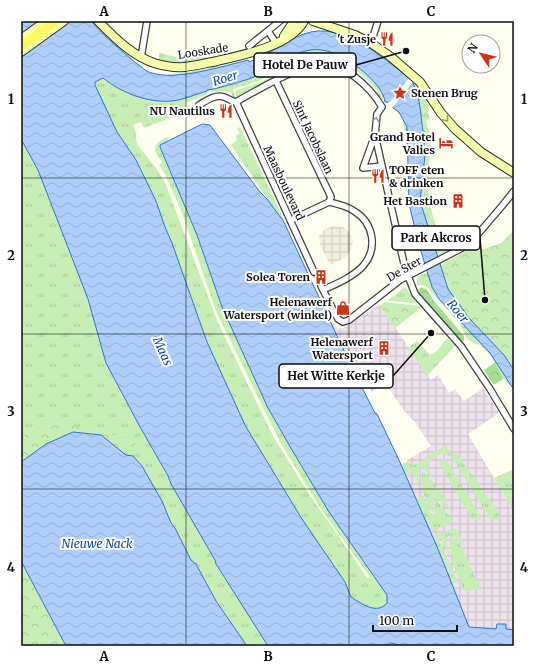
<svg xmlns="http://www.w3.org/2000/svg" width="535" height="667" viewBox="0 0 535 667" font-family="Merriweather,serif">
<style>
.industrial{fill:url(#industrial-grid)}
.grass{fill:url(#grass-tufts)}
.forest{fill:url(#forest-crowns)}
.park{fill:url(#park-crowns)}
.plaza{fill:url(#plaza-grid)}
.water{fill:url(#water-waves);stroke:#2e72da}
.pier{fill:#ffffef}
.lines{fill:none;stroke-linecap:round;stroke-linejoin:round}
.minor-tunnel{stroke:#dbdbcd;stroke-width:5.5;stroke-dasharray:5.5 3;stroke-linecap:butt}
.minor-casing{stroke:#414141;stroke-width:8}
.secondary-casing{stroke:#303030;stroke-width:10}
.primary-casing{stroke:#1f1f1f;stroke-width:11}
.minor{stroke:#fff;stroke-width:5.5}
.secondary{stroke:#f7ffaa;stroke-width:8}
.primary{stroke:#fffa5f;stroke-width:9}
.oneway{stroke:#9a9f6c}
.oneway2{stroke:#9f9f9f}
.grid{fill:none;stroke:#0e0e0e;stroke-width:1;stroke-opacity:0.55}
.labels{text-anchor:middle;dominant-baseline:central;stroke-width:4;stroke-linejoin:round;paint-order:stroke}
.poi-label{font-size:11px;font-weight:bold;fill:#0e0e0e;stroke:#fff;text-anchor:end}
.street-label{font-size:11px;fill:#0e0e0e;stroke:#fff}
.water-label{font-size:12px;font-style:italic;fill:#0b44ac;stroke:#fff}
.leader{fill:none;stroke:#0e0e0e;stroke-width:1.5}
.callout-dot{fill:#0e0e0e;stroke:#fff;stroke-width:1.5}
.callout{fill:#fff;stroke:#0e0e0e;stroke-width:1.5}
.callout-label{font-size:12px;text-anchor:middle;font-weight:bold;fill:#0e0e0e}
.neatline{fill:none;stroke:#0e0e0e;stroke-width:1.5}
.grid-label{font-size:13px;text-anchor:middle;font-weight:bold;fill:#0e0e0e}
</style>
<defs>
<pattern id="industrial-grid" width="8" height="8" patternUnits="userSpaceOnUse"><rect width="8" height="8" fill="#eee2ec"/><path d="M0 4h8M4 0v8" fill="none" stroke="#cbc1c9"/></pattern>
<pattern id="grass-tufts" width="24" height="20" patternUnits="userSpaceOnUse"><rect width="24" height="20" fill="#c6eeb5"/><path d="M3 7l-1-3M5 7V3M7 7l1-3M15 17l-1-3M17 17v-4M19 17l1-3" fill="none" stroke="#a9cb9a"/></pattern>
<pattern id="forest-crowns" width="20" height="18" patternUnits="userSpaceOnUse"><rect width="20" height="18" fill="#a5e092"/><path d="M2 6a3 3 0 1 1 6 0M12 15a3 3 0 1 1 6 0" fill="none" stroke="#8dbf7d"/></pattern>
<pattern id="park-crowns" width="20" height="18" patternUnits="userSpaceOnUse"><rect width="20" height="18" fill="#c6eeb5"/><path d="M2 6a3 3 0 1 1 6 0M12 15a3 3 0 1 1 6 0" fill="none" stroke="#a9cb9a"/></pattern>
<pattern id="plaza-grid" width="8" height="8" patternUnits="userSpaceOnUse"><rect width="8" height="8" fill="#f1efdd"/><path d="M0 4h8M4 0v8" fill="none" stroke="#cdccbc"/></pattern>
<pattern id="water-waves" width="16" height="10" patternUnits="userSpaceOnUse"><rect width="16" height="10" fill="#aecffc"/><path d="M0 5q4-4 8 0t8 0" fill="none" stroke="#94b1d7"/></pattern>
</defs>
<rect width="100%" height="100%" fill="#ffffef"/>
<path class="industrial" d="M379,304l52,76 7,-5 11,18 6,-4 9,12 19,-13 16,25 -31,21 21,36 25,40v120l-9,-1 1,-5h-9l-1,5 -27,-2 -31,-78 -37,-84 6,-3v-2l24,-14 -16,-24 -10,-10 -20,-29 -13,9 -12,-15h-1l-5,-7h-1l-22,-45 3,-2 4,6 3,-1 1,1z"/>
<path class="grass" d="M315,50c6,1 13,1 19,3 18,9 46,28 51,48l-9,-8 1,-3c-14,-15 -40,-40 -62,-36 -18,3 -35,16 -50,24 -10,5 -22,8 -32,11l3,10 -4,-1 -1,-6 -8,-1 -7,1 -1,-3 92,-38z
M159,53l22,5 26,-1v1c-14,5 -34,6 -48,1z
M315,60v3l-33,13 -42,19 -3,3 -2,-7 28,-10 31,-17z
M101,78l20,12 12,5 28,6h12l34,-10v3l-21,9 1,5 -15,9 -28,11 -3,-6 -8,3 3,7v8l1,4 19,24 10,17 52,138 56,115 31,50 63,91 2,-2 -51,-71 -39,-64 -64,-131 -34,-98 -17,-39 -6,-9 3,-3 -7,-11c0,-9 6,-11 13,-14l1,3 -9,5v2l37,88 25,72 46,101 24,42 37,62 58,83v8c-10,12 -25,2 -36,-5l-6,-16 -43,-63 -56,-92 -39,-85 -35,-99 -7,-16 -9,-26 -20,-41 -19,-28 -22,-47v-3z
M413,82l3,2 8,13 2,-1 2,3 -3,2 4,4 -1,7 2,7 -4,1c1,7 4,13 4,21 1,14 -2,25 -2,39 0,24 7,50 19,71l-10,4c-6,-19 -17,-41 -17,-62 1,-16 5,-31 5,-46z
M240,127l41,86 1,5 -1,1 -50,-74 6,-5 -1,-4 4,-3 -3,-4z
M21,139l17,31 50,129 18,64 59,109 3,4 3,8 44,76 1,4 52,82h-21l-31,-45 -20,-37 -5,-4 -16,-32 -4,-5 -9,-22 -20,-35 -9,-9 -112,-16z
M428,272l7,22 4,5 41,44 -3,2 -10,-6 -7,-15 -32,-36 -4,-3h-7v-8z
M405,287l12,16 -30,-2z
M447,338l8,8 -28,30 -19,-28 9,-7 13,14 7,-4z
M446,445l5,9 4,-1 4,3 44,63 -12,1 -40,-64 -9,-3 -7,4 -8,8 7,15 -11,-12h-3l-2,2 1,16 -9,-19 -1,1 2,5 -5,5 -5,-13 7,-3 6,3 9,-4 3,-4z
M442,459l5,2 35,58h-10l-33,-56z
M514,469v41l-20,-32z
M420,471h2l16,17 16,28 -13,-16 -4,-2 -3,1v12l-2,1 -1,-2 -9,-20 1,-2z
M423,496l8,18h4l1,-2 -1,-11 2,-1 17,22 -24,10 -14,-33z
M456,528l9,18 -12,-11 -5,1 -2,3 4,17 -9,-18 -2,2 19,42 -6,2 -20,-48z
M450,537h2l13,13 -1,2 13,30 2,-1 3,8 -18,2 -12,-30 1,-2 -4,-19z"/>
<path class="forest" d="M421,287l6,3 7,11 30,35v5l-3,2 -41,-48 -3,-4z
M496,362l9,16 -10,6h-2l-9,-14z"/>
<path class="park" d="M101,30l45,41 8,4h18l77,-15 1,2 55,-28 100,42 11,9 5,15 4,60 -1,43 1,12 3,13 13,37 28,-16 2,1 4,-2 3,3 23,-8 13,-13v140l-10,-15 -6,-6 12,36 -7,-7 -11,-21 -28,-28 -25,-30 -7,-12 -8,-26 -14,-56v-26l-7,-61 -15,-15 -14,-22 -18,-14 -23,-13 -17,-4 -14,3 -34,22 -19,8 -41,9 -32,5 -81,-25z
M385,302l34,4 2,2 -26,20 -15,-22z
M50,421l78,17 8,6 -6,11h-4l-25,-20 -43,3 -12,6 -25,18v-25z
M21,561l45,85h5h-50z"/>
<path class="plaza" d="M333,226l10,1 7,6 3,9 -3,9 -5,7 -15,7 -10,-20 -1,-9 6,-7z"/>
<path class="water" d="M21,21h70c14,16 29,29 45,42 5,3 10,9 16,10 24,8 72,-7 96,-13l1,2c10,-5 19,-8 28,-14 9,-4 17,-11 27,-14 37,-14 78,23 105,44 12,13 11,36 14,53l2,1h-2l2,23 -5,46 28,88 21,29 35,37 10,15v20l-24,-37 -51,-54 -7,-12 -13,-42 -10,-41 -2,-77 -8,-15 -6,-4 -4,-6h-4c-1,-11 -13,-23 -21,-30 -18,-15 -41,-29 -65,-19 -14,6 -26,16 -40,22 -14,6 -30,10 -45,14l-7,1v1c-11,3 -24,9 -35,10 -25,2 -50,-8 -69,-23l-8,4v3l22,47 19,28 20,41 9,26 7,16 35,99 39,85 56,92 43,63 6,15c11,7 26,18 36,6v-8l-58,-83 -37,-62 -24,-42 -46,-101 -25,-72 -37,-88v-2l42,-21 8,1 50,67 7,7 14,19h1l71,152 22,43 2,1 22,46 39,89 31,78 27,2 1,-5h9v5l8,1v16h-111l-12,-3 -5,3h-118l-52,-82 -1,-4 -44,-76 -3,-8 -29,-51 -33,-62 -18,-64 -50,-129 -17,-31z
M73,432l28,3 25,20 7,1 9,10 20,35 9,22 4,5 16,32 5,4 20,37 31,45h-181l-45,-85v-99l25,-18z"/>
<path class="pier" d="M409,78l4,4 -21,26 -5,-5 3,-1z"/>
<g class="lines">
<path class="minor-tunnel" d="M314,272l7,14"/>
<defs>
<path id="minor" d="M268,31l8,12
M371,43l7,-22
M249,46l31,-25
M141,58l6,-37
M276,81l55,116 -2,5
M236,102l78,170
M199,105c7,-4 16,-11 25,-8 4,1 7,4 12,5 19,-11 64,-37 84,-38 25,-1 50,23 62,43l-5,7 -2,21 30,133 10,26 46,52 29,43 24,40
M375,135l-12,33 19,-2
M291,220l38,-18c8,2 18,4 25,9 20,12 24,38 9,55 -10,11 -27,18 -40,24
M321,286l17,33 5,3 6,-2 51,-40 62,-32 16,-14 24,-28 12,-15"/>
<path id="secondary" d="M98,21c17,17 33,34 56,42 10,3 20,5 30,4 11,-1 22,-4 33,-6 26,-6 73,-15 87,-40
M313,21l42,14 16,8 20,14 29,25 21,31 14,16 26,23 33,21
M284,36l10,-15
M21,39l25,-18
M21,52l43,-31"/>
<path id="primary" d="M21,46l35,-25"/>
</defs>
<use href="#minor" class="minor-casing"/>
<use href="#secondary" class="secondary-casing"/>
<use href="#primary" class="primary-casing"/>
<use href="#minor" class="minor"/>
<use href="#secondary" class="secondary"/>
<use href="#primary" class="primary"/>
</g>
<defs><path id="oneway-chevron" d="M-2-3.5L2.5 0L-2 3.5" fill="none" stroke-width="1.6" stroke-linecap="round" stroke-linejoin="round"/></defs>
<use class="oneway" href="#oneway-chevron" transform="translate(446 119) rotate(50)"/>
<use class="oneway2" href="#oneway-chevron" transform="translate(376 120) rotate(-81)"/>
<path class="grid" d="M186,21v625M349,21v625M21,178h493M21,334h493M21,489h493"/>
<defs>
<symbol id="restaurant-bare" viewBox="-9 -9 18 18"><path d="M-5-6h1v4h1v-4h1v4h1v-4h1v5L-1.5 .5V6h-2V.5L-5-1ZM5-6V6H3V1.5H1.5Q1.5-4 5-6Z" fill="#cc3518" stroke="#fff" stroke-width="2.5" paint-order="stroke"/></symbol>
<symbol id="sight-bare" viewBox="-9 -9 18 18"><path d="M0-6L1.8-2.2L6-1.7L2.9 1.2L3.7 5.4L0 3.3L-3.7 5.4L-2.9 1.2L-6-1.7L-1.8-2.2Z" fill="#cc3518" stroke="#fff" stroke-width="2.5" paint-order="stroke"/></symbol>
<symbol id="hotel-bare" viewBox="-9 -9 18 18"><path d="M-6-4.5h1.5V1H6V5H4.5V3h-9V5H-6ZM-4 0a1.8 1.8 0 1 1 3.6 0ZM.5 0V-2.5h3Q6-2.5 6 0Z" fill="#cc3518" stroke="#fff" stroke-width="2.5" paint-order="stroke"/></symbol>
<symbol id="building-bare" viewBox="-9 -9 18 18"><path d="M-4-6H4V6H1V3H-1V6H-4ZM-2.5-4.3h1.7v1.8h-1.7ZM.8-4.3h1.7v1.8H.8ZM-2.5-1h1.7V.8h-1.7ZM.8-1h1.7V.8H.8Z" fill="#cc3518" stroke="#fff" stroke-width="2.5" paint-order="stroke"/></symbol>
<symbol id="shop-bare" viewBox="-9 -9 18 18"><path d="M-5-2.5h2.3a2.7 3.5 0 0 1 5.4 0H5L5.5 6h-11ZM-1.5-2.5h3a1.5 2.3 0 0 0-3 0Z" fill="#cc3518" stroke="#fff" stroke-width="2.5" paint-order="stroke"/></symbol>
</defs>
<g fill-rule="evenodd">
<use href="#restaurant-bare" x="377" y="29" width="20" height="20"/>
<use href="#sight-bare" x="390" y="83" width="20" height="20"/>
<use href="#restaurant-bare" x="216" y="101" width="20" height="20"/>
<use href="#hotel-bare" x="436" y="133" width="20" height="20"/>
<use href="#restaurant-bare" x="368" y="166" width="20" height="20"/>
<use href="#building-bare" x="448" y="191" width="20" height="20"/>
<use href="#building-bare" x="311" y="267" width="20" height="20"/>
<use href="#shop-bare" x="333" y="298" width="20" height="20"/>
<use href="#building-bare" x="374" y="338" width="20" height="20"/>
</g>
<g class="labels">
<g class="poi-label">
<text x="376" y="39">'t Zusje</text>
<text x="411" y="93" text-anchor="start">Stenen Brug</text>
<text x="215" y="111">NU Nautilus</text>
<text x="435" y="137">Grand Hotel<tspan x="435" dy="13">Valies</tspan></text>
<text x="389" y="170" text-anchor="start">TOFF eten<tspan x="389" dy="13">&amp; drinken</tspan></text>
<text x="447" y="201">Het Bastion</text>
<text x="310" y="277">Solea Toren</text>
<text x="332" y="302">Helenawerf<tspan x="332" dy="13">Watersport (winkel)</tspan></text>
<text x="373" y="342">Helenawerf<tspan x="373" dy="13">Watersport</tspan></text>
</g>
<g class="street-label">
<text transform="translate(203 51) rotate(-9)">Looskade</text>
<text transform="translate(313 137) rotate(65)">Sint Jacobslaan</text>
<text transform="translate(284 183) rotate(65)">Maasboulevard</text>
<text transform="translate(404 269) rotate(-30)">De Ster</text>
</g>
<g class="water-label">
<text transform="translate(225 78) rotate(-17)">Roer</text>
<text transform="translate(458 311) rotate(51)">Roer</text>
<text transform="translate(163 351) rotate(66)">Maas</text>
<text x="97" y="543">Nieuwe Nack</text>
</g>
</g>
<path class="leader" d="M406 51L356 65M485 300L480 238M431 333L393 376"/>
<g class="callout-dot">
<circle cx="406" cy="51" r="4"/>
<circle cx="485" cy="300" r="4"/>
<circle cx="431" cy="333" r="4"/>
</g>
<g class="callout">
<rect x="254" y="53" width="102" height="24" rx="4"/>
<rect x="392" y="226" width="88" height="24" rx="4"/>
<rect x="279" y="364" width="114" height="24" rx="4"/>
</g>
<g class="callout-label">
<text x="305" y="69">Hotel De Pauw</text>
<text x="436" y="242">Park Akcros</text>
<text x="336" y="380">Het Witte Kerkje</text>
</g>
<rect width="535" height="667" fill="none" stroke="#ffffff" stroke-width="44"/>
<g transform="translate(481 54) rotate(305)"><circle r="19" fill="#ffffff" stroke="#9f9f9f"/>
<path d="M0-3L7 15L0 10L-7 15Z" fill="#cc3518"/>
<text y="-6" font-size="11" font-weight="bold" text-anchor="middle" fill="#0e0e0e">N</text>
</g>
<path d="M373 625v6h84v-6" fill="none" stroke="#0e0e0e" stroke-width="2"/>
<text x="379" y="625" font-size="12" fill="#0e0e0e" stroke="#ffffff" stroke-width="3" paint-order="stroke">100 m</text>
<rect x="22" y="22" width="491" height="623" class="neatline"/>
<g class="grid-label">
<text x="104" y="16">A</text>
<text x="268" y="16">B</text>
<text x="431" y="16">C</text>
<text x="11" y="104">1</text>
<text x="524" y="104">1</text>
<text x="11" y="260">2</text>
<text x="524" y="260">2</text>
<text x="11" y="416">3</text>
<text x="524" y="416">3</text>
<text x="11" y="572">4</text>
<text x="524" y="572">4</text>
<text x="104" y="661">A</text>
<text x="268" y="661">B</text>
<text x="431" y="661">C</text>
</g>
</svg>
